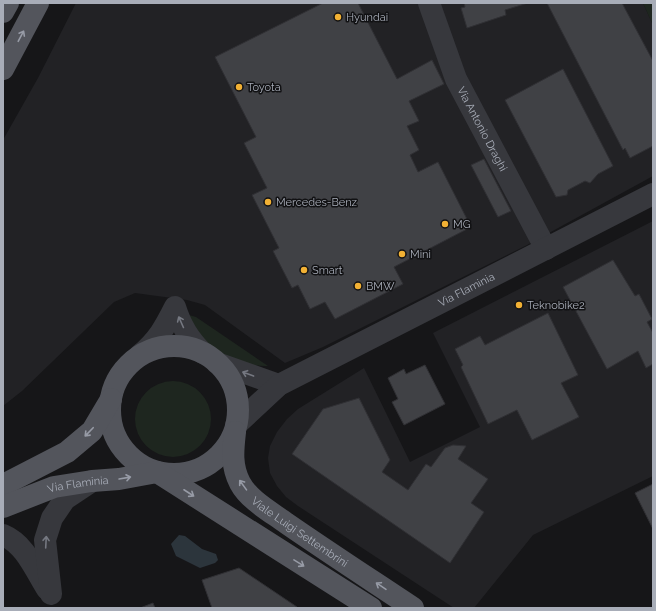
<svg xmlns="http://www.w3.org/2000/svg" width="656" height="611" viewBox="0 0 656 611" font-family="Raleway,sans-serif">
<style>
.built{fill:#222225}
.green{fill:#1e261f}
.water{fill:#2c353c}
.building{fill:#404145;stroke:#303034}
.lines{fill:none;stroke-linecap:round;stroke-linejoin:round}
.minor{stroke:#37383d;stroke-width:22}
.major{stroke:#53555c;stroke-width:22}
.oneway{stroke:#979ba6}
.oneway2{stroke:#757881}
.poi-dot{fill:#f2b134;stroke:#111113;stroke-width:1.5}
.labels{text-anchor:middle;dominant-baseline:central;stroke-width:3;stroke-linejoin:round;paint-order:stroke}
.poi-label{font-size:11px;fill:#a8adb8;stroke:#111113;text-anchor:start}
.street-label{font-size:11px;fill:#a8adb8;stroke:#111113}
</style>
<rect width="100%" height="100%" fill="#161618"/>
<path class="built" d="M76,3h567l10,22v151l-126,69 -204,102 -38,16 -80,-58 -18,-5 -52,-7 -21,9 -92,89 -19,15v-266l35,-62z
M653,221v255l-120,59 -59,73h-20l-156,-102 -12,-9 -9,-11 -7,-13 -2,-15 2,-12 7,-14 10,-13 11,-10 66,-41 46,94 70,-35 -47,-94z"/>
<path class="green" d="M643,3h10v22z
M189,315l7,2 72,49c-24,1 -53,-12 -69,-32 -5,-5 -7,-13 -10,-19z
M135 419a38 38 0 1 1 76 0a38 38 0 1 1-76 0Z"/>
<path class="water" d="M179,535l6,1 17,13 14,5 2,6 -3,3 -15,5 -24,-12 -5,-12z"/>
<path class="building" d="M323,3h35l39,76 35,-19 12,24 -35,17 10,20 -12,5 12,24 -9,5 8,17 20,-10 33,65 -77,40 9,17 -68,35 -10,-17 -15,7 -12,-24 -6,3 -19,-37 6,-3 -27,-53 15,-7 -23,-45 12,-6 -41,-80z
M464,3h64l-23,7 1,5 -39,13 -6,-20 4,-1z
M547,3h75l31,58v85l-23,12 -5,-10 -2,2z
M563,69l50,97 -15,8 -8,9 -5,-2 -17,9 -1,5 -11,2 -51,-97z
M484,159l27,52 -13,6 -27,-52z
M613,260l22,36 4,-2 13,25 -5,3 6,11v31l-7,4 -8,-17 -31,18 -44,-82z
M548,313l30,62 -17,8 18,34 -47,23 -15,-30 -29,14 -27,-57 2,-2 -8,-16 25,-13 5,9z
M425,365l20,39 -41,21 -12,-23 6,-3 -10,-21 16,-9 2,5z
M359,398l31,62 -8,12 26,18 18,-26 5,3 14,-19 8,-3 13,1 -8,13 30,20 -17,24 13,9 -34,51 -158,-109 31,-45z
M653,484v45l-18,-36z
M239,568l58,39v1h-85l-10,-28z
M153,603l2,5h-15z"/>
<g class="lines">
<g class="minor">
<path id="s1" d="M429,3l27,76 90,170"/>
<path d="M140,355c18,-15 25,-28 35,-48 6,19 14,32 28,46"/>
<path d="M217,363l62,22"/>
<path id="s2" d="M236,425l43,-40 374,-191"/>
<path d="M3,535c22,9 32,35 44,54"/>
<path d="M51,594l-6,-54 7,-22 13,-19 27,-18"/>
</g>
<g class="major">
<path d="M3,12l5,-9"/>
<path d="M3,69l35,-66"/>
<circle cx="174" cy="410" r="64"/>
<path id="s3" d="M235,432c-2,18 -4,34 5,51 9,17 31,29 46,40 42,29 85,57 127,85"/>
<path d="M3,485l64,-33 25,-21 19,-32"/>
<path id="s4" d="M3,507l51,-20 38,-6 27,-2 38,-7 214,136"/>
</g>
</g>
<defs><path id="oneway-shaft" d="M-6 0H5M1.5-3L5.5 0L1.5 3" fill="none" stroke-width="1.6" stroke-linecap="round" stroke-linejoin="round"/></defs>
<g class="oneway">
<use href="#oneway-shaft" transform="translate(21 36) rotate(-62)"/>
<use href="#oneway-shaft" transform="translate(89 432) rotate(134)"/>
<use href="#oneway-shaft" transform="translate(125 478) rotate(-10)"/>
<use href="#oneway-shaft" transform="translate(243 485) rotate(-126)"/>
<use href="#oneway-shaft" transform="translate(189 493) rotate(33)"/>
<use href="#oneway-shaft" transform="translate(299 563) rotate(32)"/>
<use href="#oneway-shaft" transform="translate(381 586) rotate(-146)"/>
</g>
<g class="oneway2">
<use href="#oneway-shaft" transform="translate(181 322) rotate(-114)"/>
<use href="#oneway-shaft" transform="translate(248 374) rotate(-160)"/>
<use href="#oneway-shaft" transform="translate(46 542) rotate(-87)"/>
</g>
<g class="poi-dot">
<circle cx="338" cy="17" r="4"/>
<circle cx="239" cy="87" r="4"/>
<circle cx="268" cy="202" r="4"/>
<circle cx="445" cy="224" r="4"/>
<circle cx="402" cy="254" r="4"/>
<circle cx="304" cy="270" r="4"/>
<circle cx="358" cy="286" r="4"/>
<circle cx="519" cy="305" r="4"/>
</g>
<g class="labels">
<g class="poi-label">
<text x="346" y="17">Hyundai</text>
<text x="247" y="87">Toyota</text>
<text x="276" y="202">Mercedes-Benz</text>
<text x="453" y="224">MG</text>
<text x="410" y="254">Mini</text>
<text x="312" y="270">Smart</text>
<text x="366" y="286">BMW</text>
<text x="527" y="305">Teknobike2</text>
</g>
<g class="street-label">
<text stroke="none"><textPath href="#s1" startOffset="137">Via Antonio Draghi</textPath></text>
<text stroke="none"><textPath href="#s2" startOffset="269">Via Flaminia</textPath></text>
<text stroke="none"><textPath href="#s4" startOffset="79">Via Flaminia</textPath></text>
<text stroke="none"><textPath href="#s3" startOffset="130">Viale Luigi Settembrini</textPath></text>
</g>
</g>
<rect width="656" height="611" fill="none" stroke="#a8adb8" stroke-width="8"/>
</svg>
